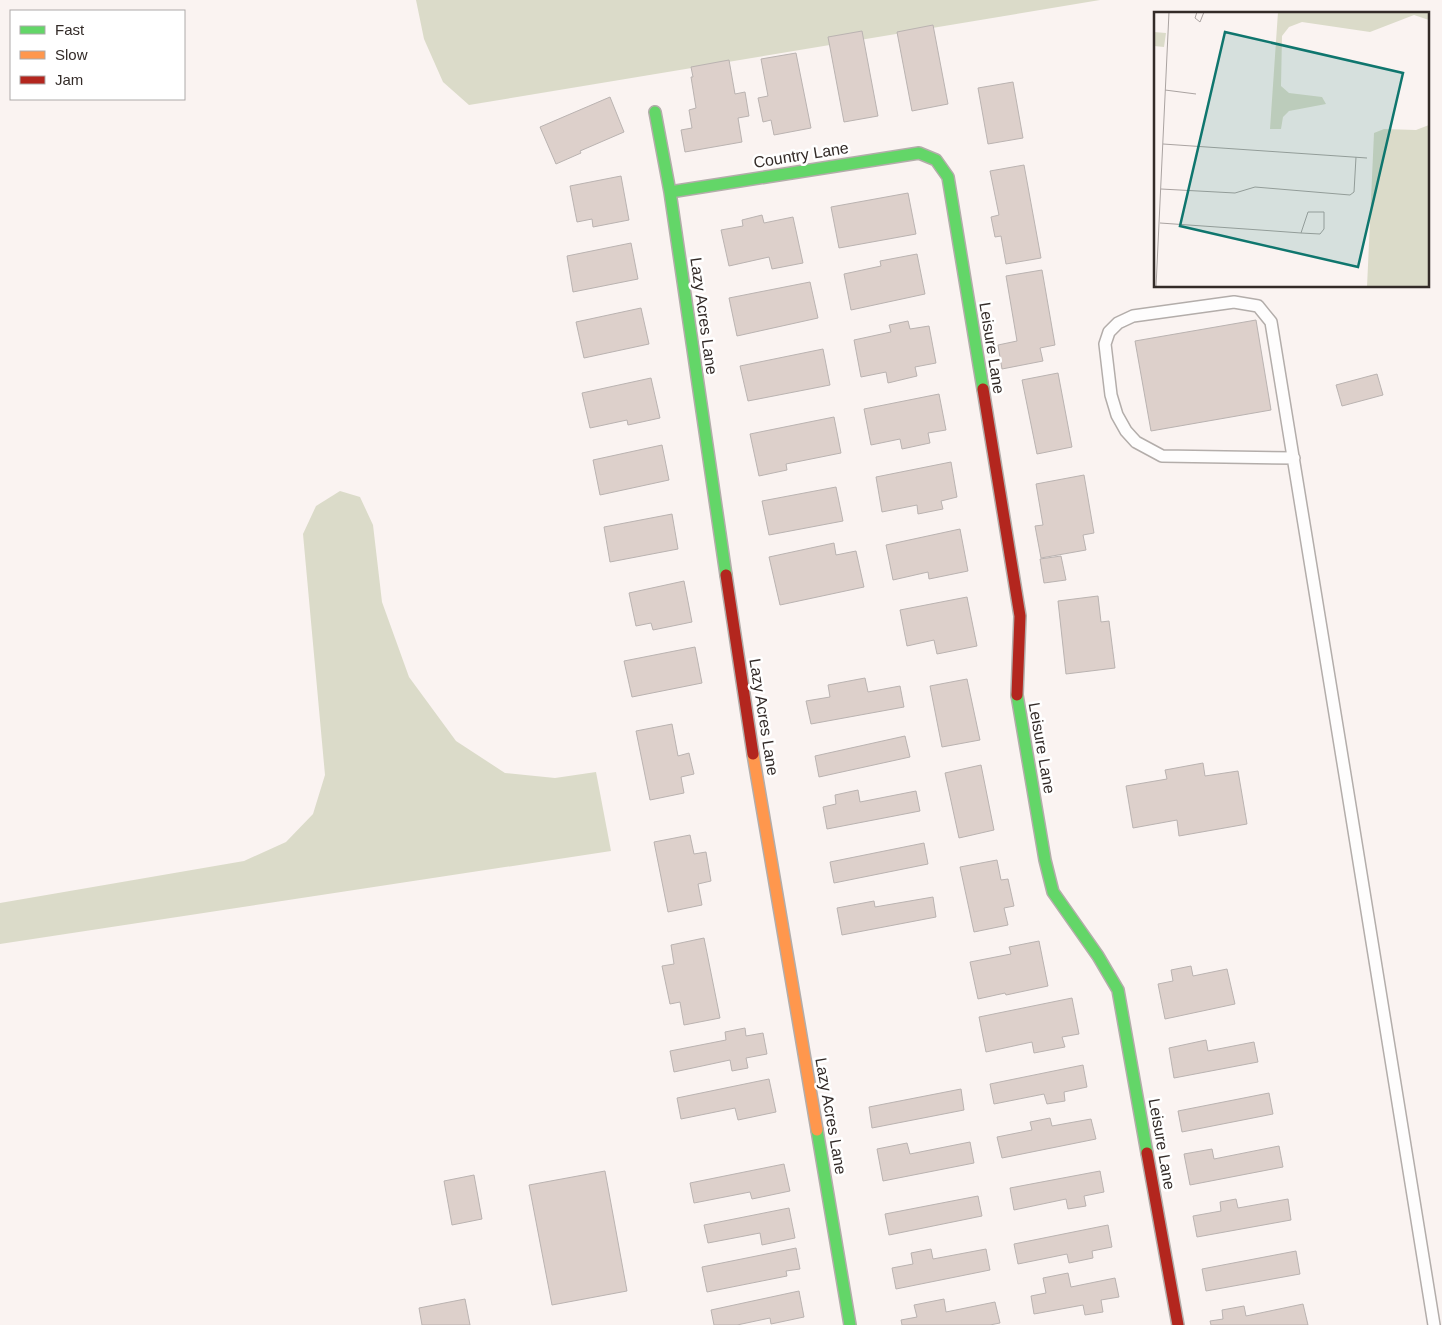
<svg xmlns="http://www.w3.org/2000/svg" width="1442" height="1325" viewBox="0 0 1442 1325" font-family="Helvetica,sans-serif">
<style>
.green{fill:#dbdbc9}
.building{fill:#ddd0cb;stroke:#bab3b1}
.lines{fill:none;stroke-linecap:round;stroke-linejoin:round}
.lane-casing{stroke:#b3adaa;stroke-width:14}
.fast-casing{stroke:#b3adaa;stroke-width:14}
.slow-casing{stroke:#b3adaa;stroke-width:14}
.jam-casing{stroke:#b3adaa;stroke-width:14}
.lane{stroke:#fefdfd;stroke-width:11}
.fast{stroke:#63d668;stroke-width:11}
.slow{stroke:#ff974d;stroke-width:11}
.jam{stroke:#b3261e;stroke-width:11}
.labels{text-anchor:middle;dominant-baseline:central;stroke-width:5;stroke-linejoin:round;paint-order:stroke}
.street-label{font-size:16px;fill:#332b28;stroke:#fff}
.inset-road{fill:none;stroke:#aaa3a1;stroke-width:1}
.view{fill:#0f766e;fill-opacity:0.15;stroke:#0f766e;stroke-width:2.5}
.inset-edge{fill:none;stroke:#332b28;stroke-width:2.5}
</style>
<rect width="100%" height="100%" fill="#faf3f1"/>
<path class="green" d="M416,0h684l-631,105 -26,-23 -19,-43z
M340,491l20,6 13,28 9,77 27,75 47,64 49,32 50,5 41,-6 15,79 -611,93v-41l244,-42 42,-19 27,-28 12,-39 -22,-241 13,-28z"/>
<path class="building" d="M933,25l15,79 -36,7 -15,-79z
M862,31l16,85 -34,6 -16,-85z
M796,53l15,75 -37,7 -3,-15 -8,2 -5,-24 10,-2 -7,-37z
M729,60l6,34 10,-2 4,24 -11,2 4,24 -57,10 -4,-22 11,-2 -3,-18 7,-2 -5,-31h2l-2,-10z
M1013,82l10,56 -35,6 -10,-56z
M610,97l14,35 -44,19 1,2 -25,11 -16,-37z
M1024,165l17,93 -35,6 -5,-28 -6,1 -4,-20 8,-2 -9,-44z
M621,176l8,44 -36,7 -1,-8 -15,3 -7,-36z
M908,193l8,41 -77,14 -8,-41z
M762,215l2,8 29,-6 10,46 -31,6 -3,-12 -40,9 -8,-36 22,-4 -1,-6z
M631,243l7,36 -65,13 -6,-36z
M917,254l8,40 -74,16 -7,-36 37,-8 -1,-5z
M1042,270l13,75 -15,3 3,13 -41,8 -4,-24 19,-4 -11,-65z
M810,282l8,36 -81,18 -8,-38z
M641,308l8,36 -65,14 -8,-36z
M1256,320l15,90 -120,21 -16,-90z
M908,321l2,8 19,-3 7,37 -21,4 2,9 -29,7 -2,-11 -25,5 -7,-37 37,-8 -2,-7z
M823,349l7,36 -82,16 -8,-35z
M1058,373l14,74 -35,7 -15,-74z
M1377,374l6,21 -41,11 -6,-21z
M651,378l9,40 -32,7 -1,-5 -37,8 -8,-35z
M939,394l7,36 -18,3 2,10 -28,6 -2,-10 -29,6 -7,-36z
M834,417l7,36 -55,11 1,6 -28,6 -9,-42z
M662,445l7,35 -69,15 -7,-35z
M951,462l6,35 -16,4 2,8 -25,5 -1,-9 -35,7 -6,-35z
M1084,475l10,58 -11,2 3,15 -45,8 -6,-32 8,-1 -7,-41z
M836,487l7,34 -74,14 -7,-34z
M672,514l6,35 -68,13 -6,-35z
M960,529l8,42 -39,8 -1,-7 -35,8 -7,-35z
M834,543l2,12 20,-4 8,36 -84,18 -11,-48z
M1061,556l5,24 -22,3 -4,-24z
M684,581l8,41 -39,8 -2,-7 -15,3 -7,-33z
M1098,596l3,26 8,-1 6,47 -49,6 -8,-73z
M967,597l10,49 -40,8 -3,-14 -27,6 -7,-36z
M695,647l7,36 -70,14 -8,-36z
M865,678l3,14 32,-6 4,21 -93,17 -5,-23 24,-4 -2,-12z
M967,679l13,61 -38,7 -12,-61z
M672,724l6,32 11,-3 5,21 -13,3 3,16 -34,7 -14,-69z
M905,736l5,21 -91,20 -4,-21z
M1203,763l2,13 33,-5 9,53 -68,12 -2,-16 -44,8 -7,-42 41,-7 -2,-9z
M981,765l13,65 -35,8 -14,-65z
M858,790l2,12 56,-11 4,20 -93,18 -4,-22 13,-3 -1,-9z
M690,835l4,19 12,-2 5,29 -13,3 4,21 -34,7 -14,-70z
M924,843l4,21 -94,19 -4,-21z
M997,860l4,20 7,-1 6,27 -10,2 4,17 -34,7 -14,-65z
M933,897l3,20 -94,18 -5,-27 37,-7 1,6z
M704,938l16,80 -36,7 -4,-23 -10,2 -8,-38 12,-2 -3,-19z
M1039,941l9,45 -42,9 -1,-2 -27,6 -8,-37 41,-8 -2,-7z
M1191,966l2,10 34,-7 8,35 -70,15 -7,-35 15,-3 -2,-11z
M1072,998l7,36 -17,3 3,10 -31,6 -2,-11 -46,10 -7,-35z
M745,1028l1,8 17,-3 4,21 -21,4 2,10 -16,3 -2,-11 -56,12 -4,-21 56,-11 -1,-8z
M1206,1040l2,11 46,-9 4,20 -84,16 -5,-30z
M1083,1065l4,22 -23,5 1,9 -18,3 -3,-10 -50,10 -4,-20z
M769,1079l7,33 -38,8 -3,-12 -54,11 -4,-21z
M961,1089l3,21 -92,18 -3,-21z
M1269,1093l4,21 -91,18 -4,-21z
M1050,1118l2,8 39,-7 5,20 -94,19 -5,-21 35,-7 -2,-8z
M970,1142l4,21 -91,18 -6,-32 30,-6 3,11z
M1279,1146l4,21 -93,18 -6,-31 28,-5 2,10z
M784,1164l6,27 -38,8 -2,-7 -56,11 -4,-20z
M605,1171l22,120 -75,14 -23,-120z
M1100,1171l4,21 -20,4 2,10 -18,3 -2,-10 -52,11 -4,-22z
M474,1175l8,44 -30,6 -8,-44z
M978,1196l4,20 -93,19 -4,-21z
M1236,1199l2,9 50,-9 3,21 -94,17 -4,-21 28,-5 -1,-9z
M789,1208l6,30 -33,7 -2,-12 -52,10 -4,-18z
M1108,1225l4,22 -20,4 1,7 -24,5 -2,-9 -49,10 -4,-20z
M796,1248l4,21 -14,2 1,5 -80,16 -5,-25z
M931,1249l2,10 53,-10 4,21 -94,19 -4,-21 21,-4 -2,-11z
M1296,1251l4,23 -94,17 -4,-22z
M1068,1273l3,14 44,-9 4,19 -18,3 2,12 -18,3 -2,-10 -49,9 -3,-18 15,-3 -3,-15z
M799,1291l5,26 -33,7 -1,-6 -33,7h-23l-3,-15z
M465,1299l5,26h-48l-3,-17z
M944,1299l2,13 49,-10 5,21 -10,2h-88l-1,-5 16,-3 -3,-12z
M1303,1304l5,21h-97l-1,-4 13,-2 -1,-9 22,-4 2,10z"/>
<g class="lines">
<defs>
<path id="lane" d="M1294,458l-132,-2 -26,-14 -10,-11 -9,-16 -6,-20 -6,-51 4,-12 9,-9 15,-7 101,-14 24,4 13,16c55,334 109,669 163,1003"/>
<path id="fast" d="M655,112l15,80 56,383
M670,192l249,-39 17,7 12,17 35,212
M1017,695l28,165 8,32 45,64 20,34 29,163
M817,1130l33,195"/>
<path id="slow" d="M753,754l64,376"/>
<path id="jam" d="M983,389l37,227 -3,79
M726,575l27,179
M1147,1153l31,172"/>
</defs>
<use href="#lane" class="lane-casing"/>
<use href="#fast" class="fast-casing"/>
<use href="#slow" class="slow-casing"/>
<use href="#jam" class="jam-casing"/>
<use href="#lane" class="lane"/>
<use href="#fast" class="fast"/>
<use href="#slow" class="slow"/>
<use href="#jam" class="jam"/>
</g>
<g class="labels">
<g class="street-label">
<text transform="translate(801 155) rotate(-9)">Country Lane</text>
<text transform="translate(704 316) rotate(82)">Lazy Acres Lane</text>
<text transform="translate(992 348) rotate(81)">Leisure Lane</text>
<text transform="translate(764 717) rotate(81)">Lazy Acres Lane</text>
<text transform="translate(1042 748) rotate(80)">Leisure Lane</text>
<text transform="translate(831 1116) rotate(80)">Lazy Acres Lane</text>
<text transform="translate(1162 1144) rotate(80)">Leisure Lane</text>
</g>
</g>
<g transform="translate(1154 12)">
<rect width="275" height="275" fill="#faf3f1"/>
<path d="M124,0h151v8l-15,-5 -44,17 -68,-10 -13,5 -7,9 -1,50 8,7 33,4 4,7 -37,7 -6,6 -2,12h-11zM0,20l12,1 -2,14 -10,-1zM275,113v162h-62l7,-154 10,-4 32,1z" fill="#dbdbc9"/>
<path class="inset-road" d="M43,0l-2,6 5,4 4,-10M11,78l31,4M9,132l204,14M7,177l74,4 20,-6 95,8 4,-3 2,-35M6,211l100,7 41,3 19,1 4,-5v-17h-16l-7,21M2,275l13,-275"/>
<path class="view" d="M71,20l178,41 -45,194 -178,-41z"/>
<rect width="275" height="275" class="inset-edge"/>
</g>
<rect x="10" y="10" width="175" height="90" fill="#ffffff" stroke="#adaaa9"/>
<rect x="20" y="26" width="25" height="8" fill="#63d668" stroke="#adaaa9"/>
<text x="55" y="35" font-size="15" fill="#332b28">Fast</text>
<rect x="20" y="51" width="25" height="8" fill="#ff974d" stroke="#adaaa9"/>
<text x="55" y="60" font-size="15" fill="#332b28">Slow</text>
<rect x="20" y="76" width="25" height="8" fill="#b3261e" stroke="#adaaa9"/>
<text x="55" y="85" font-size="15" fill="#332b28">Jam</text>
</svg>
